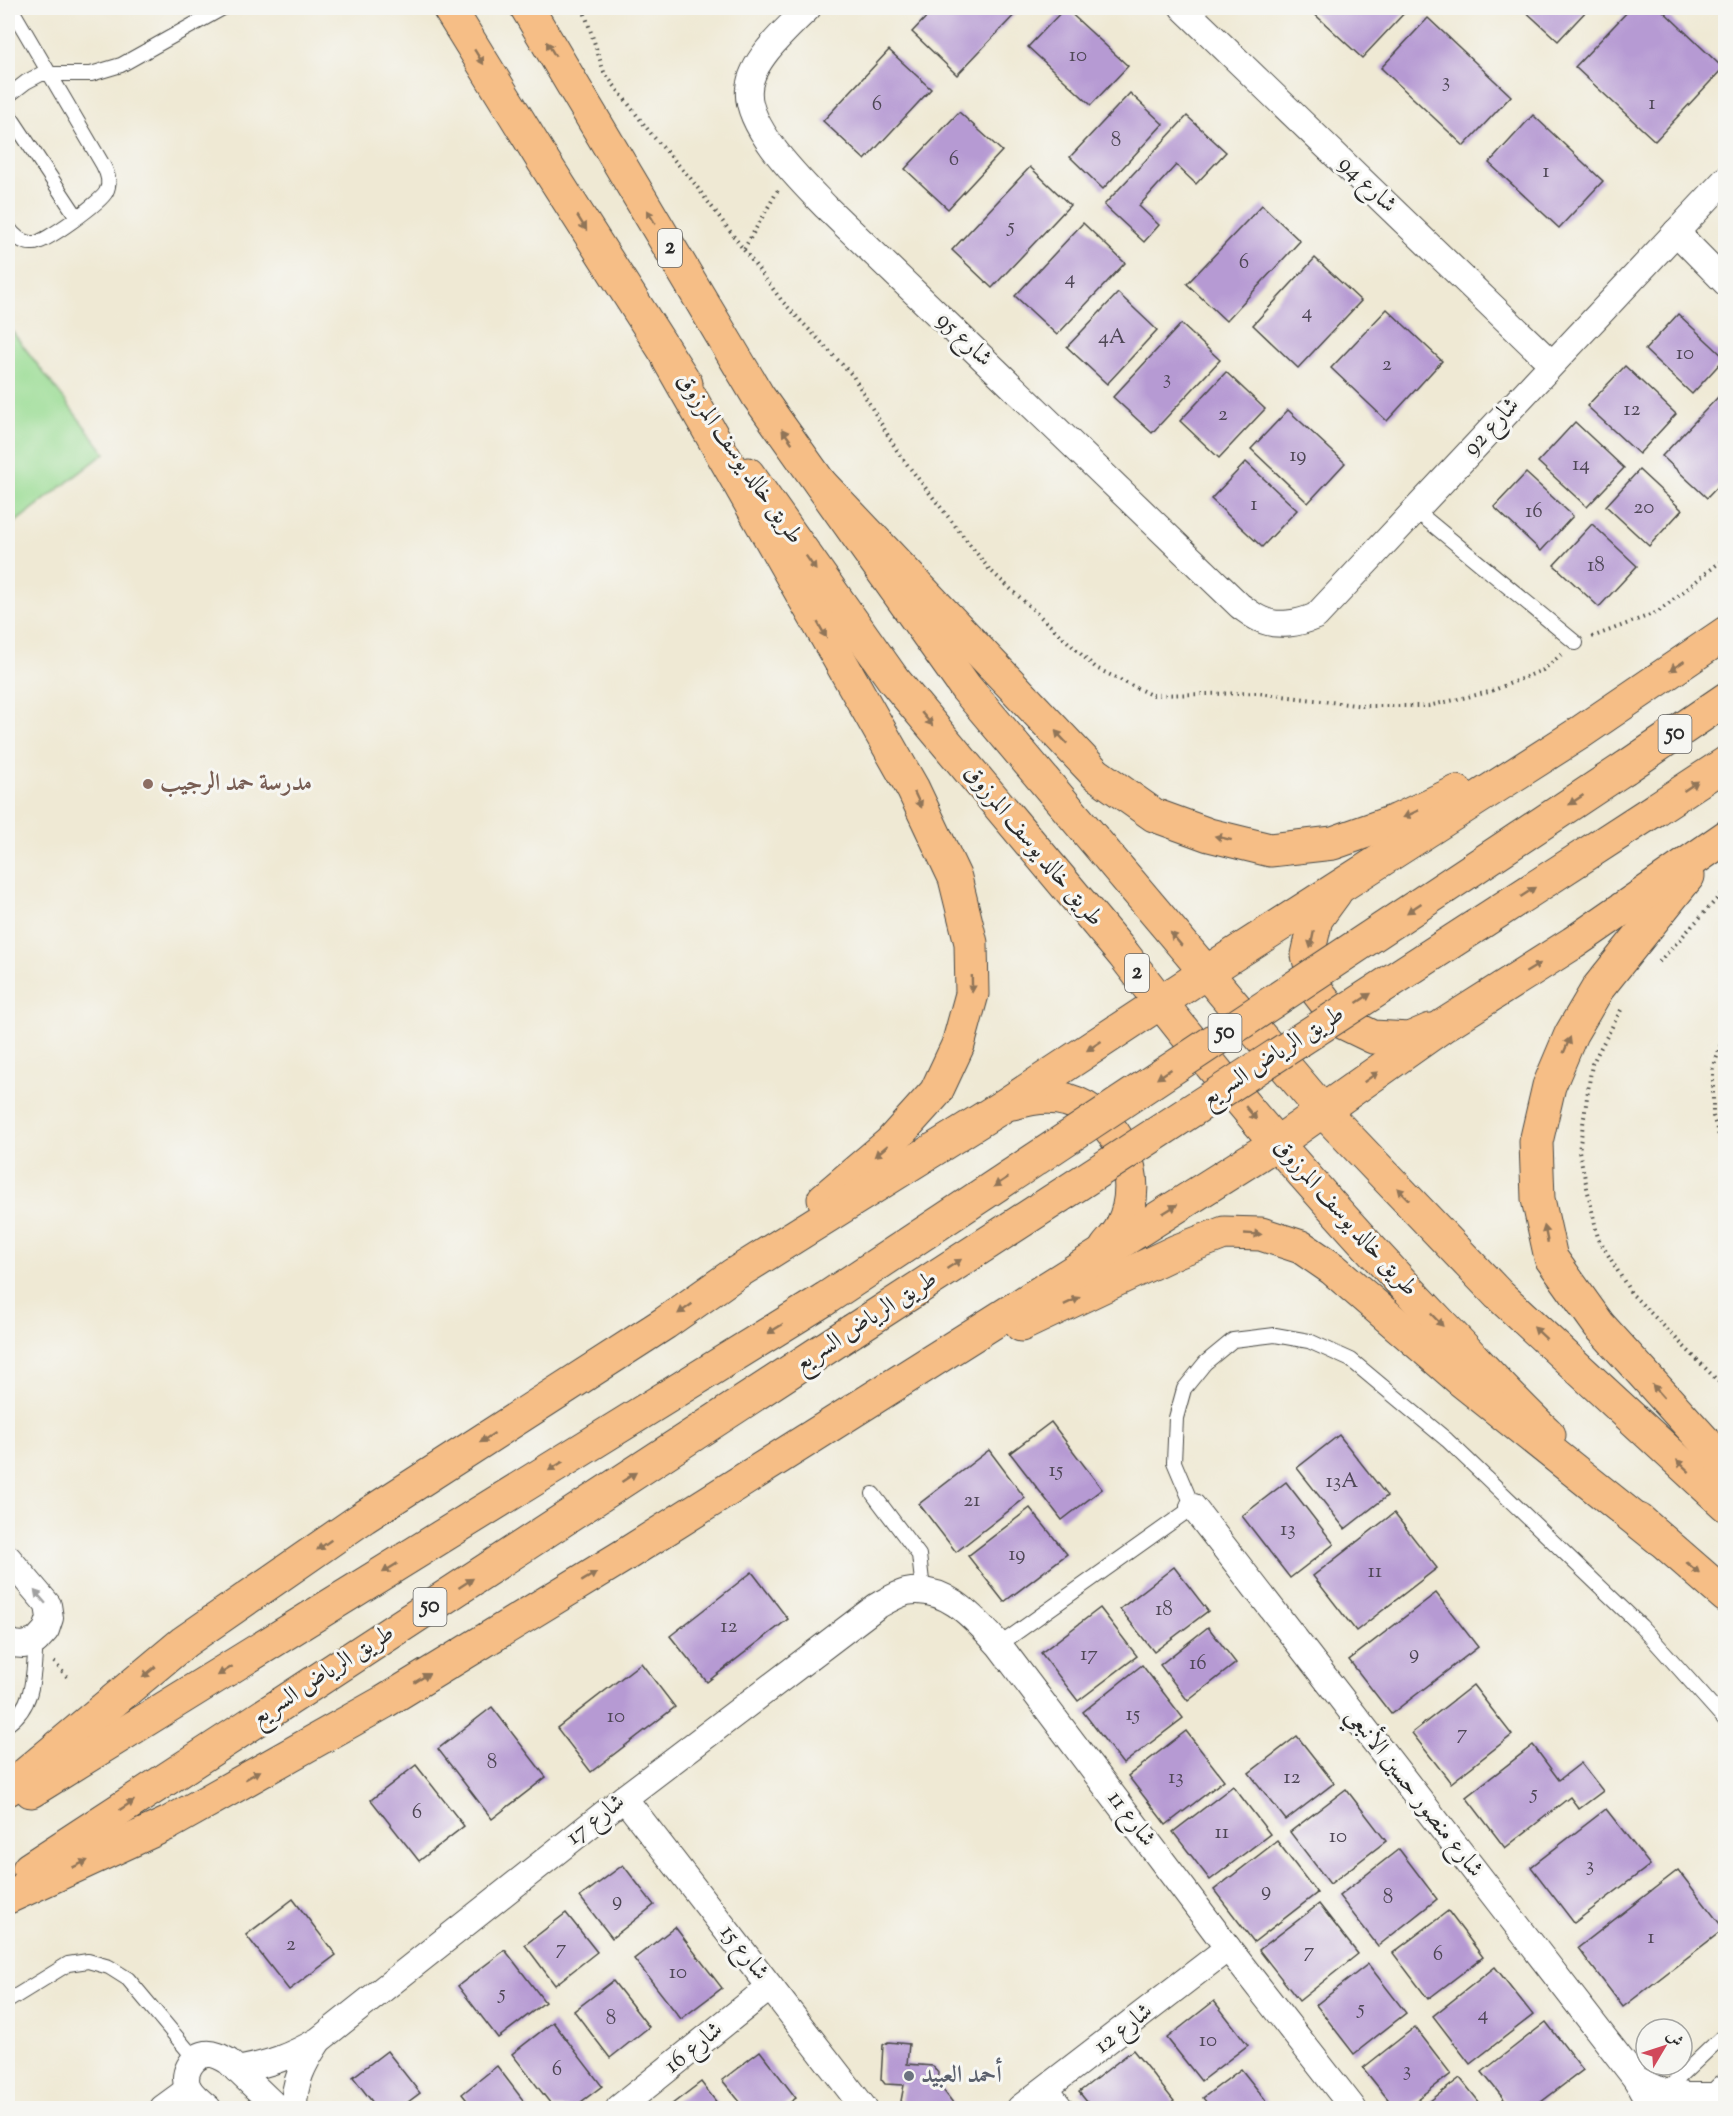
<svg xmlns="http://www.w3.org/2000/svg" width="1733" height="2116" viewBox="0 0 1733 2116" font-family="'Sorts Mill Goudy',Amiri,serif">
  <rect width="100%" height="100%" fill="#f6f6f2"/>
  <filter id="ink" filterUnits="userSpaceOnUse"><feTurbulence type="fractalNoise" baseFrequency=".0167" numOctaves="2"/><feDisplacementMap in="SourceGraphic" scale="12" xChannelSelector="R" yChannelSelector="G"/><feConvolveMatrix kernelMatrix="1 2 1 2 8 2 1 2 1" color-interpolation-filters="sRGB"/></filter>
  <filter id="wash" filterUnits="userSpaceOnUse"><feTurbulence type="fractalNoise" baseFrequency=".008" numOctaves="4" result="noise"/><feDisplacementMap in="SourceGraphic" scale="24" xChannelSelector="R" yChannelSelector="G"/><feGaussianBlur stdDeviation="1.35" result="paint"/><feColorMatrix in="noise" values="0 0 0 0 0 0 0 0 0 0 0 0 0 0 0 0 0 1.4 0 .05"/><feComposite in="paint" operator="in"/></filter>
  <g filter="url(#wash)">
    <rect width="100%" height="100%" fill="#efe9d4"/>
    <path fill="#99dc93" stroke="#62845f" stroke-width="1.5" d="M8,326L105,453L8,528Z"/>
    <g id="blocks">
      <g fill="#b69ad3">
        <path d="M935,8H1021L957,75L912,32Z"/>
        <path d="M1065,8L1128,66L1091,105L1028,47Z"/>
        <path d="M1308,8H1409L1362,58Z"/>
        <path d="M1522,8H1589L1558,41Z"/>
        <path d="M1631,8H1660L1723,68L1655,141L1575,67Z"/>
        <path d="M1428,18L1511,96L1464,146L1381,68Z"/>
        <path d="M889,50L931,89L865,160L823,121Z"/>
        <path d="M1130,93L1163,124L1103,189L1070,157Z"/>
        <path d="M959,112L1002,151L948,209L905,169Z"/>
        <path d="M1533,115L1603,181L1559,228L1489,163Z"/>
        <path d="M1187,116L1226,152L1196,184L1176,165L1139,206L1159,225L1144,242L1104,205Z"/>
        <path d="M1030,167L1070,205L992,288L952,250Z"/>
        <path d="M1262,205L1300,241L1226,321L1187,284Z"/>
        <path d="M1083,223L1125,263L1057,335L1015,296Z"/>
        <path d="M1315,258L1361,301L1298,368L1253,325Z"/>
        <path d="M1118,293L1157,330L1107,384L1067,347Z"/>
        <path d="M1387,309L1442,361L1387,421L1331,368Z"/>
        <path d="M1678,314L1725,358L1692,394L1645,350Z"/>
        <path d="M1181,324L1220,360L1152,433L1113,397Z"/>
        <path d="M1625,366L1676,414L1639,454L1587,406Z"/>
        <path d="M1226,372L1265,409L1219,458L1180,421Z"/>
        <path d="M1718,397L1726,404V478L1707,498L1662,456Z"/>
        <path d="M1288,410L1345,463L1308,503L1251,449Z"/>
        <path d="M1575,422L1624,468L1587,507L1538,462Z"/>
        <path d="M1246,462L1297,510L1262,547L1211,499Z"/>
        <path d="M1639,470L1682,510L1649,546L1606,506Z"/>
        <path d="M1526,473L1573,516L1541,551L1494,507Z"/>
        <path d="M1592,524L1637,566L1599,607L1554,565Z"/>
        <path d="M1051,1422L1102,1489L1062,1520L1010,1453Z"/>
        <path d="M1339,1435L1387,1496L1345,1529L1297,1468Z"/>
        <path d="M989,1450L1025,1498L956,1552L919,1504Z"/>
        <path d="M1286,1482L1334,1544L1290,1578L1242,1516Z"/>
        <path d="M1030,1508L1067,1554L1004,1602L968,1556Z"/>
        <path d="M1394,1513L1437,1568L1356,1631L1313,1576Z"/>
        <path d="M1174,1567L1208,1611L1154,1652L1120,1609Z"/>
        <path d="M752,1572L788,1619L707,1682L670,1636Z"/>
        <path d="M1436,1593L1478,1647L1391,1714L1349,1660Z"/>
        <path d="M1100,1608L1137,1656L1078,1701L1041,1653Z"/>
        <path d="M1208,1627L1236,1663L1188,1701L1160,1665Z"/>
        <path d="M641,1663L675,1707L591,1772L557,1728Z"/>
        <path d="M1142,1665L1183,1718L1123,1764L1083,1712Z"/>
        <path d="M1473,1685L1512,1735L1451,1783L1412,1733Z"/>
        <path d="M492,1707L546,1777L492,1819L438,1749Z"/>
        <path d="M1186,1731L1224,1780L1166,1825L1128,1776Z"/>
        <path d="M1297,1736L1334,1783L1286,1820L1249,1773Z"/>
        <path d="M1533,1745L1559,1780L1581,1763L1603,1791L1579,1809L1570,1797L1505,1848L1466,1797Z"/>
        <path d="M416,1765L464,1826L419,1861L371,1800Z"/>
        <path d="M1233,1786L1270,1834L1210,1880L1173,1832Z"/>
        <path d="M1346,1789L1386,1841L1330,1884L1290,1832Z"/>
        <path d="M1606,1809L1650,1865L1574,1923L1531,1867Z"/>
        <path d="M1277,1841L1317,1893L1254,1942L1214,1890Z"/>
        <path d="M1399,1849L1437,1899L1378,1946L1339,1896Z"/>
        <path d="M623,1865L654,1905L612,1938L580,1897Z"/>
        <path d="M1678,1870L1724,1929L1623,2007L1578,1948Z"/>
        <path d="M293,1899L336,1955L289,1990L246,1935Z"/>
        <path d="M1319,1904L1358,1954L1299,2001L1259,1950Z"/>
        <path d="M1448,1911L1483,1957L1428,1999L1393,1953Z"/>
        <path d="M566,1913L597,1952L555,1985L525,1945Z"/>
        <path d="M675,1927L722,1988L681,2019L634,1959Z"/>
        <path d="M505,1950L545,2002L498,2038L458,1986Z"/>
        <path d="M1368,1964L1406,2013L1354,2054L1316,2005Z"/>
        <path d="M1495,1967L1533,2015L1470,2064L1433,2016Z"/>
        <path d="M613,1981L649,2027L610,2058L574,2011Z"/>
        <path d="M1214,2001L1248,2045L1201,2081L1167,2038Z"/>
        <path d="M553,2022L602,2086L573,2108H554L512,2054Z"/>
        <path d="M1546,2022L1583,2070L1533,2108H1511L1482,2072Z"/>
        <path d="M1415,2027L1451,2074L1406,2108H1395L1363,2068Z"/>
        <path d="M888,2042L909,2044L907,2064L933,2066L938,2073L937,2082L957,2108H908L901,2101L904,2085L885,2084L881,2079L883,2045Z"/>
        <path d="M1133,2050L1174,2101L1164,2108H1092L1079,2092Z"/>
        <path d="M387,2051L420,2093L400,2108H377L353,2077Z"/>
        <path d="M760,2051L796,2098L782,2108H745L722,2080Z"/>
        <path d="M497,2066L529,2108H473L462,2094Z"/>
        <path d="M1241,2069L1272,2108H1211L1203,2098Z"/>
        <path d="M1460,2078L1484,2108H1421Z"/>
        <path d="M701,2082L721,2108H667Z"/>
      </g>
    </g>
  </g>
  <g filter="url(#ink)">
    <use href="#blocks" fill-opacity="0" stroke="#484844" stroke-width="1.5"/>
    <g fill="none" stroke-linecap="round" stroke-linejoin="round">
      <g stroke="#484844" stroke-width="16">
        <g id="service">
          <path d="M8,96L26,82L41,74H91L121,65L223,8"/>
          <path d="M8,113L77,217"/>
          <path d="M8,227C14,236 22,244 34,243C45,243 101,202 106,192C111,183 108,174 103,165L11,8"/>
          <path d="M1415,510L1576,643"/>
          <path d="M873,1494L919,1555L923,1590"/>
          <path d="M999,1645L1193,1507L1174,1462L1176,1418L1184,1389L1205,1363L1233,1340L1275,1335L1309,1341L1351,1360L1447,1440L1641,1626L1726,1721"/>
          <path d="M8,1724C36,1704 33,1672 36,1641"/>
          <path d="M8,2001L68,1964L88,1961L109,1967L128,1979L195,2059"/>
          <path d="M1664,2092L1726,2033"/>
        </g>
      </g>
      <g stroke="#484844" stroke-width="28">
        <g id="minor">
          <path d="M808,8C788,28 751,60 749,89C745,127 801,181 826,207L1240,606C1246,610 1253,616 1260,619C1277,628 1300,623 1316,616L1726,179"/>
          <path d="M1183,8L1551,363"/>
          <path d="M1676,232L1726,283"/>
          <path d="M1193,1507L1636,2079L1652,2108"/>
          <path d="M8,1558L48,1605L50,1618L46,1630L36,1641L24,1645L11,1644L8,1641"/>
          <path d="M624,1798L864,2108"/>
          <path d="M237,2070C269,2064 290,2057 319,2040L624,1798L877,1606C886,1601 896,1595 906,1592C946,1584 975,1619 999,1645L1228,1948L1353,2108"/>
          <path d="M1636,2079L1664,2092L1688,2096H1719"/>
          <path d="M1046,2090L1060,2108"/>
          <path d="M163,2108L189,2089"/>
          <path d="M208,2108C202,2103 192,2095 188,2088C182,2074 191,2057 206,2054C214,2053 221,2057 228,2061L277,2108"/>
          <path d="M294,2108C294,2082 303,2064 317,2043"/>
          <path d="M619,2108L770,1987"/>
          <path d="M1020,2108L1228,1948"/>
        </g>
      </g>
      <g stroke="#484844" stroke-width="34">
        <path id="tertiary" d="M1708,2108L1726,2090"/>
      </g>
      <g stroke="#484844" stroke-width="35">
        <g id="primary">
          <path d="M449,8L544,162L686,384"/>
          <path d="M527,8L758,396L966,688L1323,1111L1499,1295L1726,1505"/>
          <path d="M748,474L893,679L1124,955C1222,1084 1329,1207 1441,1324C1477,1361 1511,1400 1549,1435"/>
          <path d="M1639,1520L1726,1596"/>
        </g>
      </g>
      <g stroke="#484844" stroke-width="35">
        <g id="motorway">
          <path d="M669,360L913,789L955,878L971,943L972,994L958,1045L936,1092L890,1143L824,1199"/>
          <path d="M821,484L1096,774L1154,815L1209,835L1270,850L1333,843L1398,820L1457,792"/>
          <path d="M1625,768L1726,699"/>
          <path d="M1656,809L1726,763"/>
          <path d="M1688,876L1598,988L1571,1034L1549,1086L1536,1142L1538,1199L1551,1258L1599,1325L1726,1465"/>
          <path d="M1335,893L1316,919L1308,955L1317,991L1340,1021L1373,1037L1409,1039L1430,1030"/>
          <path d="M1013,1103C1030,1098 1049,1094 1067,1100C1119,1115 1146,1177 1122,1226C1119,1234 1111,1241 1106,1248"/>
          <path d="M1021,1325L1177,1251L1224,1233L1261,1234L1301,1247L1333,1269L1461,1380L1660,1539"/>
          <path d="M8,1789L184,1642L364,1517L665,1323L733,1275L1005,1105L1205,973L1578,734L1726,633"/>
          <path d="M31,1791L825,1299"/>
          <path d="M29,1869L852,1331"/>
          <path d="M8,1897L169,1823L384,1702L628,1553L1277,1143L1444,1025L1573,943L1726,837"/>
        </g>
      </g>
      <g stroke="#484844" stroke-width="4" stroke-dasharray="1.5 4.5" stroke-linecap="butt">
        <path d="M583,8L604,72L652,135L691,179L782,301L853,376L899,454L989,569L1096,668L1151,695L1258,693L1363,706H1428L1489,692L1543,670L1562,654"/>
        <path d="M744,249L778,190"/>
        <path d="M1592,637L1658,612L1726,557"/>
        <path d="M1659,962L1726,889"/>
        <path d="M1621,1010L1592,1064L1579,1151L1598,1238L1631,1293L1726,1389"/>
        <path d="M1726,1028L1713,1069V1116L1726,1159"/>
        <path d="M54,1662L69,1679"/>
      </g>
      <use href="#service" stroke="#fff" stroke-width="14"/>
      <use href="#minor" stroke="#fff" stroke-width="26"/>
      <use href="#tertiary" stroke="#fff" stroke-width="32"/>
      <use href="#primary" stroke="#f6be86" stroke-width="33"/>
      <use href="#motorway" stroke="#f6be86" stroke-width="33"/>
      <g stroke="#484844" stroke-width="35" stroke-linecap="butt">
        <g id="motorway-bridge">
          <path d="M825,1299L1625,768"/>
          <path d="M852,1331L1656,809"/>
        </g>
      </g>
      <use href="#motorway-bridge" stroke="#f6be86" stroke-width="33"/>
    </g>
    <defs><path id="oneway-solid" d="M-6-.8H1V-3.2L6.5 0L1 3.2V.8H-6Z" transform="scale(1.5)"/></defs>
    <g fill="#907458">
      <use href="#oneway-solid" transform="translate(551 49) rotate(-121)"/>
      <use href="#oneway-solid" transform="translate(479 57) rotate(58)"/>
      <use href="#oneway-solid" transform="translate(651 217) rotate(-121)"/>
      <use href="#oneway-solid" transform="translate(582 223) rotate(58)"/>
      <use href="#oneway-solid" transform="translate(787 436) rotate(-126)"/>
      <use href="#oneway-solid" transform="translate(811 563) rotate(55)"/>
      <use href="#oneway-solid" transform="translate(822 630) rotate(60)"/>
      <use href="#oneway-solid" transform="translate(1677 666) rotate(146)"/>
      <use href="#oneway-solid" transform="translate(927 719) rotate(50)"/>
      <use href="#oneway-solid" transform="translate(1061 737) rotate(-133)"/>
      <use href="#oneway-solid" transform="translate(1691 786) rotate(-34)"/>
      <use href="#oneway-solid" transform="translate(918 800) rotate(65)"/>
      <use href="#oneway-solid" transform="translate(1576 800) rotate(146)"/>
      <use href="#oneway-solid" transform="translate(1411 814) rotate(155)"/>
      <use href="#oneway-solid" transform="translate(1223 838) rotate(-166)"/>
      <use href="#oneway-solid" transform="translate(1528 892) rotate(-33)"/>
      <use href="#oneway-solid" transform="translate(1414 908) rotate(146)"/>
      <use href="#oneway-solid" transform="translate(1176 939) rotate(-130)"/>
      <use href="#oneway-solid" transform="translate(1312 940) rotate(102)"/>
      <use href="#oneway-solid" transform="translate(1533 968) rotate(-32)"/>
      <use href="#oneway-solid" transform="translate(972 984) rotate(89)"/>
      <use href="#oneway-solid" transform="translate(1364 998) rotate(-33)"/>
      <use href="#oneway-solid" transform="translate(1567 1045) rotate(-67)"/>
      <use href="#oneway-solid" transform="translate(1094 1046) rotate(147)"/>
      <use href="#oneway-solid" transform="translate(1164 1074) rotate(146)"/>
      <use href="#oneway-solid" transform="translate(1371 1077) rotate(-36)"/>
      <use href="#oneway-solid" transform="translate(1251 1113) rotate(50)"/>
      <use href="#oneway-solid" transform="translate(881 1151) rotate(140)"/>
      <use href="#oneway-solid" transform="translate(1001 1182) rotate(146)"/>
      <use href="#oneway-solid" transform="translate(1403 1194) rotate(-134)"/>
      <use href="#oneway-solid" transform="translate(1170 1209) rotate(-32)"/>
      <use href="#oneway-solid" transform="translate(1253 1234) rotate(3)"/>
      <use href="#oneway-solid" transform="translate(1546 1234) rotate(-102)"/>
      <use href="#oneway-solid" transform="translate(954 1264) rotate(-33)"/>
      <use href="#oneway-solid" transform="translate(1072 1301) rotate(-25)"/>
      <use href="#oneway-solid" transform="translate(685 1309) rotate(145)"/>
      <use href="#oneway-solid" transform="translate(1437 1320) rotate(46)"/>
      <use href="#oneway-solid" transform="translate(775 1329) rotate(148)"/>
      <use href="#oneway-solid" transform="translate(1540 1333) rotate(-137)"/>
      <use href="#oneway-solid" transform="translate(1658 1391) rotate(-132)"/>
      <use href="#oneway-solid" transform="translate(487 1438) rotate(147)"/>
      <use href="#oneway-solid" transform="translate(556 1466) rotate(148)"/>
      <use href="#oneway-solid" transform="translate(1683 1466) rotate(-137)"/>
      <use href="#oneway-solid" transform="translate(629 1477) rotate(-33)"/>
      <use href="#oneway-solid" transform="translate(324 1545) rotate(145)"/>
      <use href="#oneway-solid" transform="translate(390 1568) rotate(148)"/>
      <use href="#oneway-solid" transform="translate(1693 1568) rotate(41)"/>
      <use href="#oneway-solid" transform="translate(589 1577) rotate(-31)"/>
      <use href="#oneway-solid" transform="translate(466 1583) rotate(-33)"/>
      <use href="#oneway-solid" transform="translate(225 1671) rotate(148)"/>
      <use href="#oneway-solid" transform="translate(149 1672) rotate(140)"/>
      <use href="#oneway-solid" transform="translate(422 1678) rotate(-31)"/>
      <use href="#oneway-solid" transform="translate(253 1775) rotate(-29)"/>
      <use href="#oneway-solid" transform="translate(127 1805) rotate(-33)"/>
      <use href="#oneway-solid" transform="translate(80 1864) rotate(-25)"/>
    </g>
    <use fill="#a0a0a0" href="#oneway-solid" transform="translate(40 1597) rotate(-131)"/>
  </g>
  <circle fill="#8d6e63" stroke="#f6f6f2" stroke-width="2" cx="148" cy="784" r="6"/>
  <circle fill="#6b7280" stroke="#f6f6f2" stroke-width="2" cx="909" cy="2076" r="6"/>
  <g text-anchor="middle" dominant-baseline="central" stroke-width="6" stroke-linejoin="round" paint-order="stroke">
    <g font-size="21" fill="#4e4755">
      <text x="1078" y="56">10</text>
      <text x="1446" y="82">3</text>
      <text x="1652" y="104">1</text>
      <text x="877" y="105">6</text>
      <text x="1116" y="141">8</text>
      <text x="954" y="160">6</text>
      <text x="1546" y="172">1</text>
      <text x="1011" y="227">5</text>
      <text x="1244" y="263">6</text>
      <text x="1070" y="279">4</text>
      <text x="1307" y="313">4</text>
      <text x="1112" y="338">4A</text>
      <text x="1685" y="354">10</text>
      <text x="1387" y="365">2</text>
      <text x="1167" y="379">3</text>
      <text x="1632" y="410">12</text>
      <text x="1223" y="415">2</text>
      <text x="1298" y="456">19</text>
      <text x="1581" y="465">14</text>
      <text x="1254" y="505">1</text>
      <text x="1644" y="508">20</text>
      <text x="1534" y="512">16</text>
      <text x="1596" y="566">18</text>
      <text x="1056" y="1471">15</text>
      <text x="1342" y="1482">13A</text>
      <text x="972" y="1501">21</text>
      <text x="1288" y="1530">13</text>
      <text x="1017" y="1555">19</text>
      <text x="1375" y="1572">11</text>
      <text x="1164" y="1610">18</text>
      <text x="729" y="1627">12</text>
      <text x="1414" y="1654">9</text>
      <text x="1089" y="1655">17</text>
      <text x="1198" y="1664">16</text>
      <text x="1133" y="1715">15</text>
      <text x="616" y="1717">10</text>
      <text x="1462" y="1734">7</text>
      <text x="492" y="1763">8</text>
      <text x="1176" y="1778">13</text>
      <text x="1292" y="1778">12</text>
      <text x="1534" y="1794">5</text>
      <text x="417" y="1813">6</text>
      <text x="1222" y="1833">11</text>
      <text x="1338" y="1837">10</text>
      <text x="1590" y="1866">3</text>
      <text x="1266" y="1891">9</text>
      <text x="1388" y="1898">8</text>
      <text x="617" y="1901">9</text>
      <text x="1651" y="1938">1</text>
      <text x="291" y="1945">2</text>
      <text x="561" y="1949">7</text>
      <text x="1309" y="1952">7</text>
      <text x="1438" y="1955">6</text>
      <text x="678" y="1973">10</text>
      <text x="502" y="1994">5</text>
      <text x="1361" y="2009">5</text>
      <text x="1483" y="2015">4</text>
      <text x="611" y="2019">8</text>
      <text x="1208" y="2041">10</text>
      <text x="557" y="2070">6</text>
      <text x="1407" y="2071">3</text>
    </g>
    <g fill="#f6f6f2" stroke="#686867" stroke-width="1.5">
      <rect x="658" y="229" width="24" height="38" rx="4.5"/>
      <rect x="1658.5" y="715" width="33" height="38" rx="4.5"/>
      <rect x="1125" y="954" width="24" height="38" rx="4.5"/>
      <rect x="1208.5" y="1014" width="33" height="38" rx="4.5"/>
      <rect x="413.5" y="1588" width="33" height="38" rx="4.5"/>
    </g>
    <g font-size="22" font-weight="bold" fill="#2b2b2b">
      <text x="670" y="248">2</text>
      <text x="1675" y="734">50</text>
      <text x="1137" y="973">2</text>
      <text x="1225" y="1033">50</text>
      <text x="430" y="1607">50</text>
    </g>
    <g font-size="24" fill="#2b2b2b" stroke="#f6f6f2">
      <text transform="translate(1367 185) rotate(44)">شارع 94</text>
      <text transform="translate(964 340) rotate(44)">شارع 95</text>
      <text transform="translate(1492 427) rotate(-47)">شارع 92</text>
      <text transform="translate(739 459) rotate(55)">طريق خالد يوسف المرزوق</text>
      <text transform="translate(1033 846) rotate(50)">طريق خالد يوسف المرزوق</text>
      <text transform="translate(1273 1057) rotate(-33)">طريق الرياض السريع</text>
      <text transform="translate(1345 1218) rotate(48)">طريق خالد يوسف المرزوق</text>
      <text transform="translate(866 1322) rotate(-33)">طريق الرياض السريع</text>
      <text transform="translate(323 1676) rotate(-33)">طريق الرياض السريع</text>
      <text transform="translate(1414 1793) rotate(52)">شارع منصور حسين الأنبعي</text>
      <text transform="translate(1131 1819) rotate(53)">شارع 11</text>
      <text transform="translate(596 1820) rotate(-38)">شارع 17</text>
      <text transform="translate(744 1953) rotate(52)">شارع 15</text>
      <text transform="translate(1124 2029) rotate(-38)">شارع 12</text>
      <text transform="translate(694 2048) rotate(-39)">شارع 16</text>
    </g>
    <g font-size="24" font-weight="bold" fill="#785e54" stroke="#f6f6f2" text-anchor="start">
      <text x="160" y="784">مدرسة حمد الرجيب</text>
    </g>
    <g font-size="24" font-weight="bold" fill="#5b616d" stroke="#f6f6f2" text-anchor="start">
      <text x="921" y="2076">أحمد العبيد</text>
    </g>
  </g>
  <rect width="1733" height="2116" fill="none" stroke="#f6f6f2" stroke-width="30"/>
  <g transform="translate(1664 2047) rotate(51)"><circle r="28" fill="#f6f6f2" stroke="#a5a5a2" stroke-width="1.5"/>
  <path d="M0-4.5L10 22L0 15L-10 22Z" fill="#d1495b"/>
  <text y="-9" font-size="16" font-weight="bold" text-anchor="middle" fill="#2b2b2b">ش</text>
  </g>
</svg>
